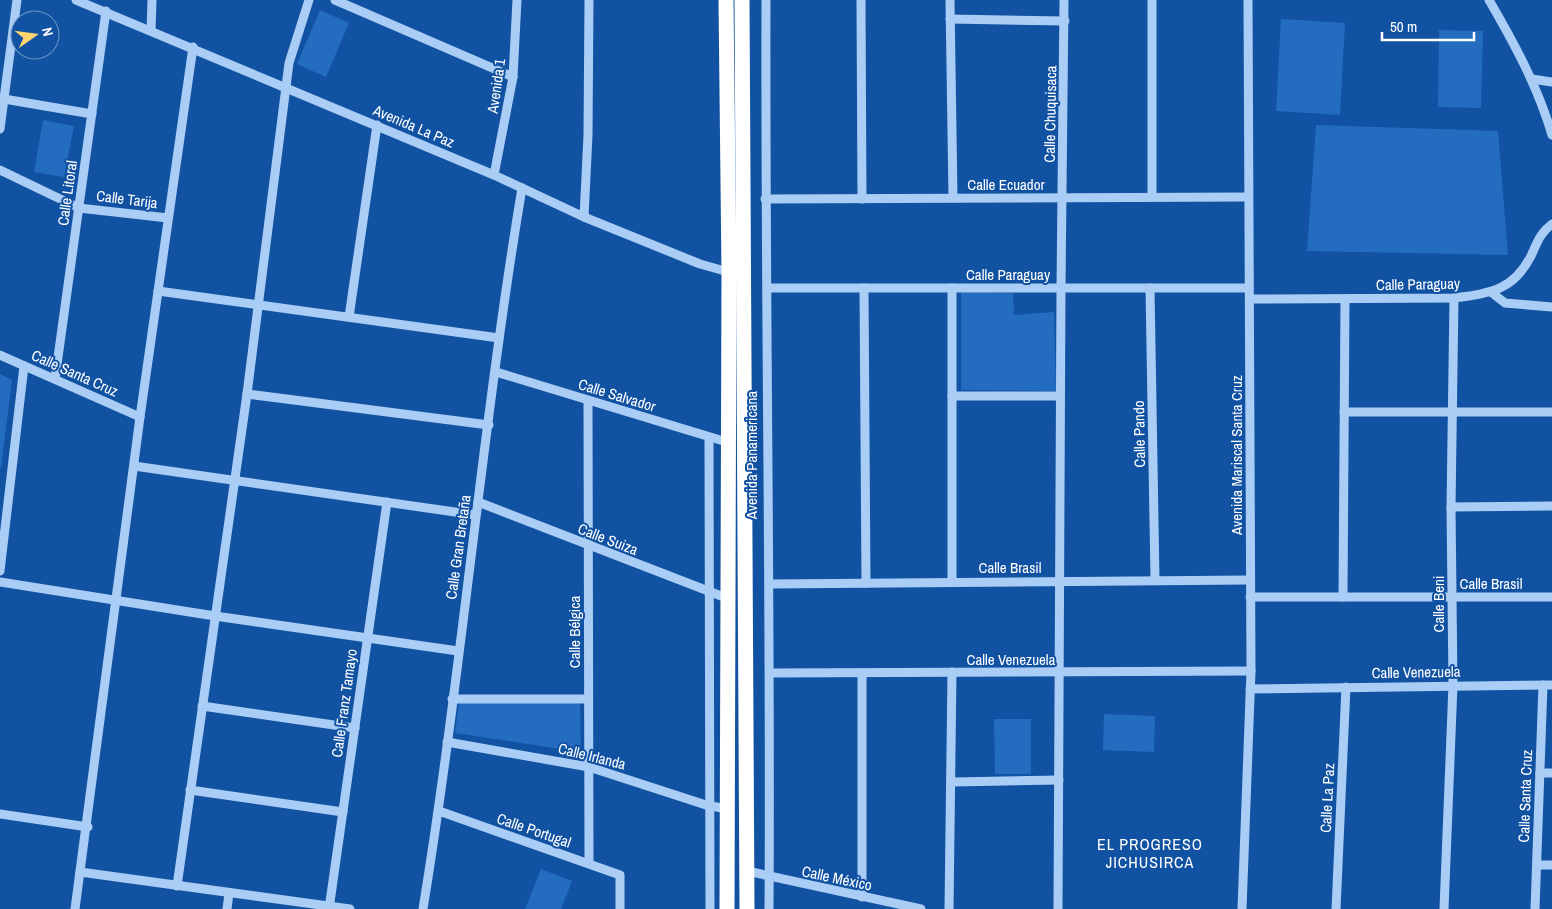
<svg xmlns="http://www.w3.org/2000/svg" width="1552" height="909" viewBox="0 0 1552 909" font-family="'Archivo Narrow',sans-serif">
  <rect width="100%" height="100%" fill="#1152a2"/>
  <g fill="#236cc0">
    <path d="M320,10L349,23L326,77L297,64Z"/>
    <path d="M1281,19L1345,23L1340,115L1276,111Z"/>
    <path d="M1439,30L1483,31L1481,108L1438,107Z"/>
    <path d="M43,120L74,126L64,177L34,172Z"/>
    <path d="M1316,125L1498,131L1508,255L1307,251Z"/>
    <path d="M961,292L1013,293L1014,315L1054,312L1056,391L961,390Z"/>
    <path d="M0,374L12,380L1,468H0Z"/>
    <path d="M459,702H580L581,752L455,733Z"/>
    <path d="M1104,714L1155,716L1154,752L1103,750Z"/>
    <path d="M994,719H1031V774H995Z"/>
    <path d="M541,869L572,881L561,909H525Z"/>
  </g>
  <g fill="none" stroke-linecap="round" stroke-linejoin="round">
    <g stroke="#aacdf5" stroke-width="9">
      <path d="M76,0L494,175L584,217L700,264L732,273"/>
      <path d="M335,0L513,77"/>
      <path d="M766,0C765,303 771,606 769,909"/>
      <path d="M861,0L862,199"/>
      <path d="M950,0L953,198"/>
      <path d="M1152,0V197"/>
      <path d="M1489,0C1514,43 1538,87 1552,135"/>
      <path d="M950,19L1065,21"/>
      <path d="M151,31L152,0"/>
      <path d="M1532,79L1552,82"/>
      <path d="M4,99L92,114"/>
      <path d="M0,129L17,0"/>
      <path d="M0,170L79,208L168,218"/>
      <path d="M494,175L513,77L517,0"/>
      <path d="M765,199L1247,197"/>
      <path d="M584,217L588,135L589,0"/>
      <path d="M767,288H1249"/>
      <path d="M864,288L866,583"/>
      <path d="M1150,288L1155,580"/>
      <path d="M158,291L499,338"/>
      <path d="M1491,292L1505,303L1552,307"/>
      <path d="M1250,299L1454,298C1490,293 1513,291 1531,256C1537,243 1540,233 1552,224"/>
      <path d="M349,317L377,125"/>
      <path d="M0,355L140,417"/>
      <path d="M496,372L730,443"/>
      <path d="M55,379L106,11"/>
      <path d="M247,394L489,425"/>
      <path d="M952,396H1060"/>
      <path d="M588,401L589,863"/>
      <path d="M1344,412H1552"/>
      <path d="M709,438L710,909"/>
      <path d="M134,466L476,515"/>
      <path d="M478,502L729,599"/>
      <path d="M1451,507L1552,506"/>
      <path d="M0,571L24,366"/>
      <path d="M952,581V288"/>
      <path d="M0,582L215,616L458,651"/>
      <path d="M770,584L1249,580"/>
      <path d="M1250,597H1552"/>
      <path d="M1343,597L1345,299"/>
      <path d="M771,673L1251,671"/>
      <path d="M862,673V897"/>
      <path d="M1250,689L1552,685"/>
      <path d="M452,699H588"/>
      <path d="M202,706L355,728"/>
      <path d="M447,742L589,767L706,805L727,809"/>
      <path d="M1540,773H1552"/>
      <path d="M952,782L1059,780"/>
      <path d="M190,790L343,812"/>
      <path d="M439,811L620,875V909"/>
      <path d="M0,814L88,827"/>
      <path d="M1537,865H1552"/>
      <path d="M747,871L921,909"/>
      <path d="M80,872L350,909"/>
      <path d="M177,886L247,394L289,63L309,0"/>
      <path d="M75,909L140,417L193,47"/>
      <path d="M227,909L229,893"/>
      <path d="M329,909L387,502"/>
      <path d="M423,909C462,670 482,427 522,188"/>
      <path d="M949,909L952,672"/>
      <path d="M1058,909L1061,288L1064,0"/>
      <path d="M1242,909L1251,671L1248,0"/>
      <path d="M1336,909L1346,687"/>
      <path d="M1444,909L1453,685L1451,507L1454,298"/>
      <path d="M1535,909L1543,685"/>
    </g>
    <g stroke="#fff" stroke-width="15">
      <path d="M726,0L729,273L727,909"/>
      <path d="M742,0L747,909"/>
    </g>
  </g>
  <g text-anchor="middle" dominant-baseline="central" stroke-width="4" stroke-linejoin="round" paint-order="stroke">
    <g font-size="15" fill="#fff" stroke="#1152a2">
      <text transform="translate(496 86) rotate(-82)">Avenida 1</text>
      <text transform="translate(1050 114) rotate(-89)">Calle Chuquisaca</text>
      <text transform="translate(414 126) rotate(23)">Avenida La Paz</text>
      <text x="1006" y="184">Calle Ecuador</text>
      <text transform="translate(67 193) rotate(-82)">Calle Litoral</text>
      <text transform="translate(127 199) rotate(7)">Calle Tarija</text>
      <text x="1008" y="274">Calle Paraguay</text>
      <text transform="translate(1418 284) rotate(-1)">Calle Paraguay</text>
      <text transform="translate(75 373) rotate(24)">Calle Santa Cruz</text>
      <text transform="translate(617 395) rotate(17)">Calle Salvador</text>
      <text transform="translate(1139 434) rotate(-91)">Calle Pando</text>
      <text transform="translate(751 455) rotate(-90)">Avenida Panamericana</text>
      <text transform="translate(1236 455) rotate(-90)">Avenida Mariscal Santa Cruz</text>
      <text transform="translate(608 539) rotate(21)">Calle Suiza</text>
      <text transform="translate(458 547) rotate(-82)">Calle Gran Bretaña</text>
      <text x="1010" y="567">Calle Brasil</text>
      <text x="1491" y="583">Calle Brasil</text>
      <text transform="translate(1438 604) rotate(-90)">Calle Beni</text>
      <text transform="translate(574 632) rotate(-90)">Calle Bélgica</text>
      <text x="1011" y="659">Calle Venezuela</text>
      <text transform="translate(1416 672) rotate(-1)">Calle Venezuela</text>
      <text transform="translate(344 703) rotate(-82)">Calle Franz Tamayo</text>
      <text transform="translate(592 756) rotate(14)">Calle Irlanda</text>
      <text transform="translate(1525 796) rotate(-88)">Calle Santa Cruz</text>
      <text transform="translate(1327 798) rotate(-87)">Calle La Paz</text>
      <text transform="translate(534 830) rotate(19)">Calle Portugal</text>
      <text transform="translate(837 878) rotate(12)">Calle México</text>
    </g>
    <g font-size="16" letter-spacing="1" fill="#fff" stroke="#1152a2">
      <text x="1150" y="844">EL PROGRESO<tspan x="1150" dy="18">JICHUSIRCA</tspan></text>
    </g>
  </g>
  <g transform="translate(35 35) rotate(76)"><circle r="24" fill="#1152a2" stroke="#7097c7"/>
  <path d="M0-4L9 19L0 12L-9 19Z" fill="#ffd46f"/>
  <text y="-8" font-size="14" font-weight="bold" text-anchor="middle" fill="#ffffff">N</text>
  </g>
  <path d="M1382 32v8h92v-8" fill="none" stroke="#ffffff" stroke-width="2.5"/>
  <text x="1390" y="32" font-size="15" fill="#ffffff" stroke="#1152a2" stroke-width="4" paint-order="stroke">50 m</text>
</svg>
